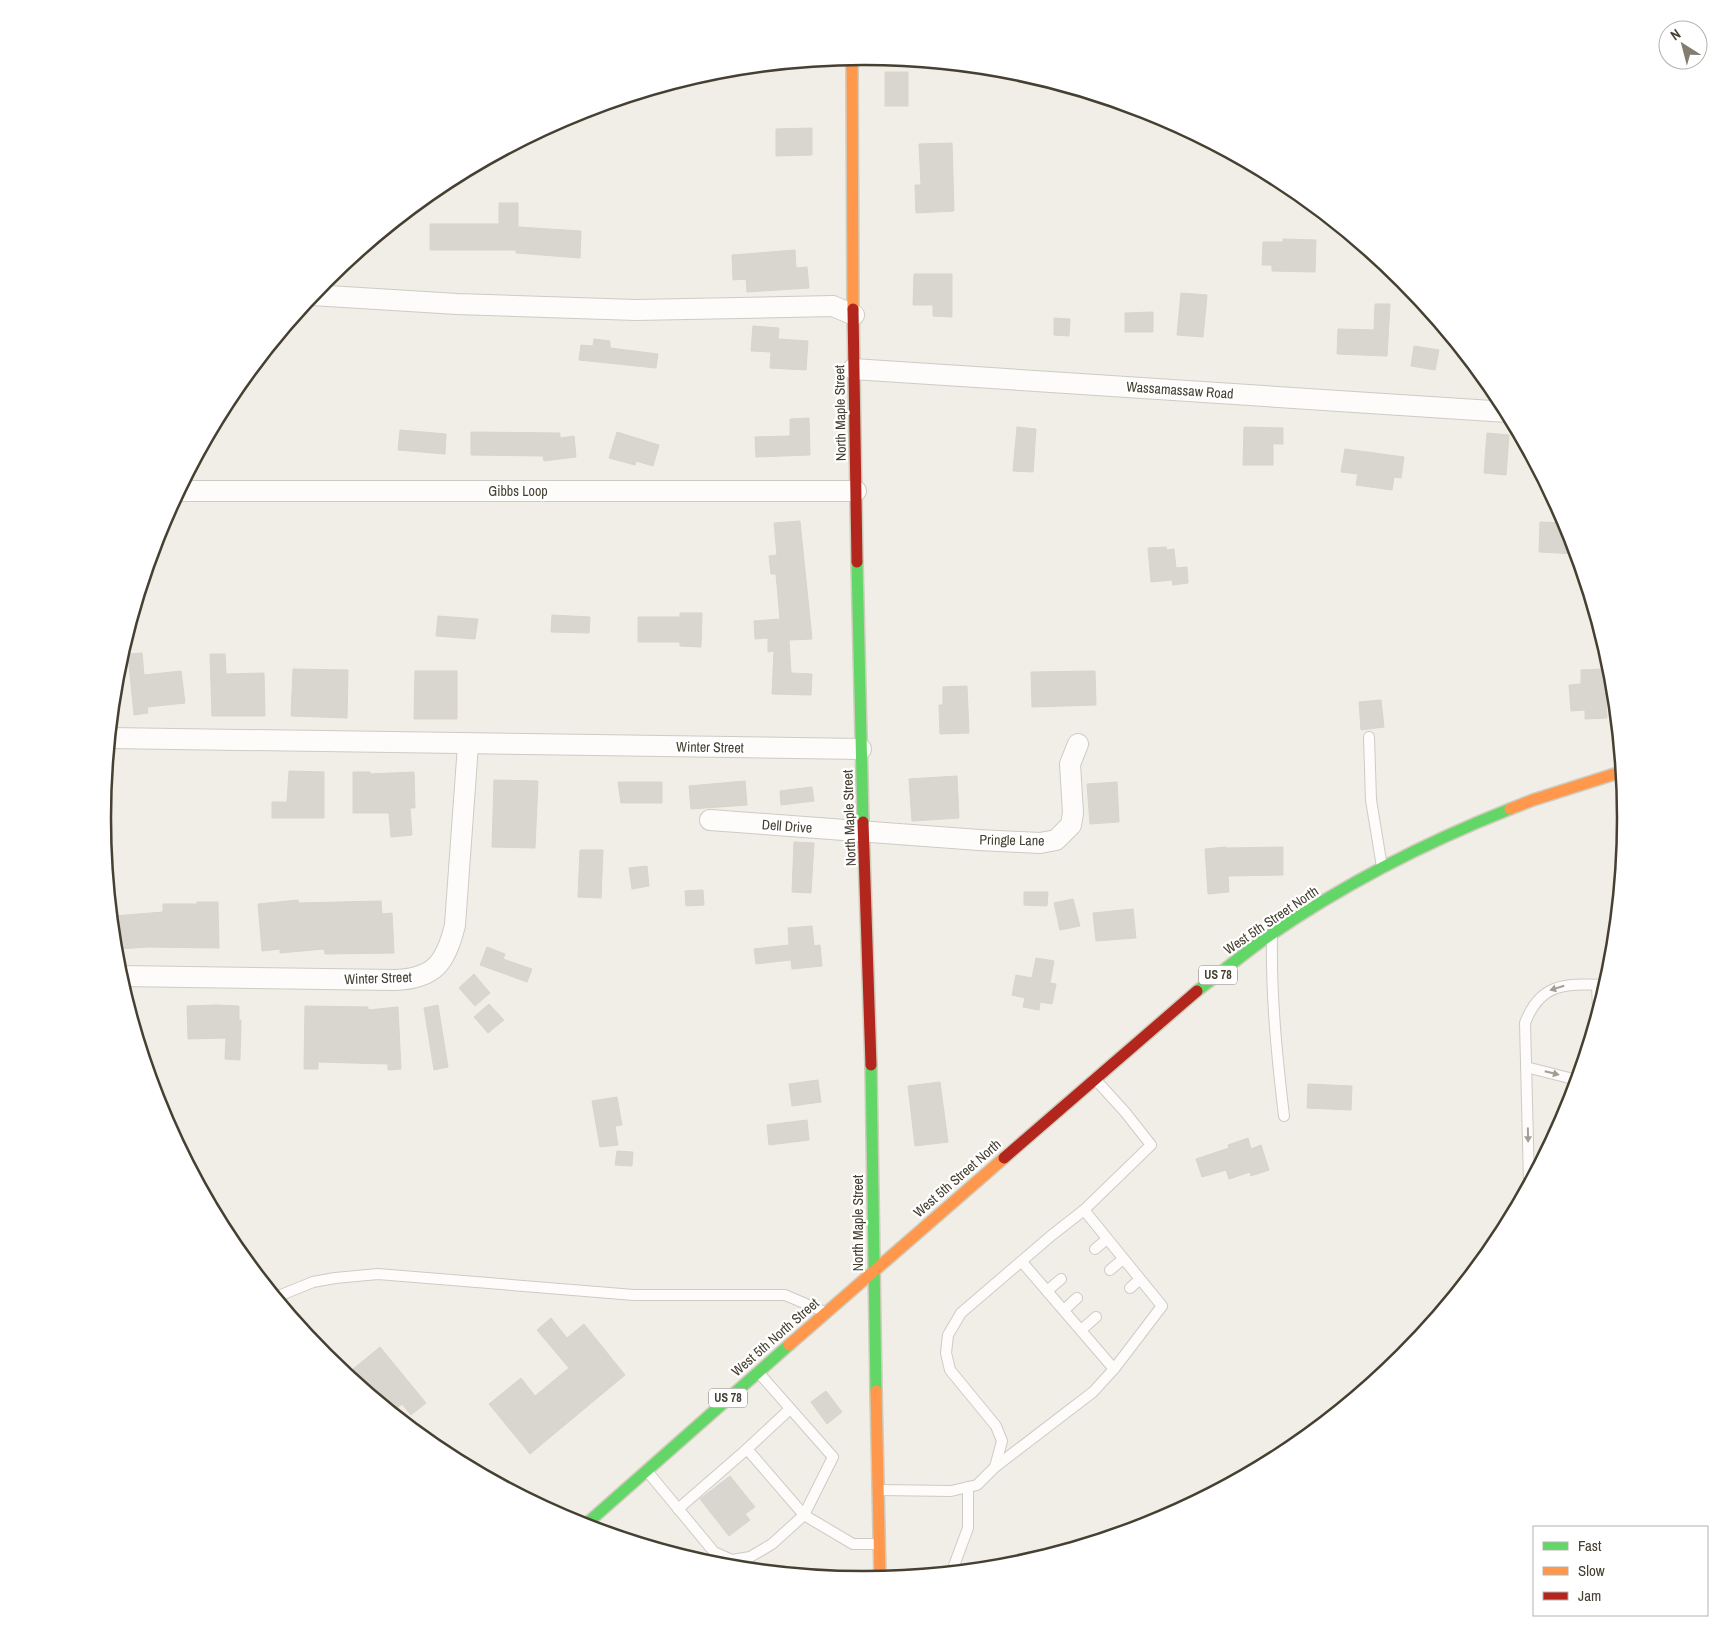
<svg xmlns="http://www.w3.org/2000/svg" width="1728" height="1636" viewBox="0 0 1728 1636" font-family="'Archivo Narrow',sans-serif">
  <rect width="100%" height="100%" fill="#f0eee6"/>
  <g fill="#d9d6cf" stroke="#d8d5cc">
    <rect x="885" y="72" width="23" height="34"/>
    <path d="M812,128V155L776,156V129Z"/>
    <path d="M952,143L954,211L916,213L915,185H921L919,144Z"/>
    <path d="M499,203H518V227L581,231L580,258L516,253V250H430V224H499Z"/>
    <path d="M1283,239L1316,240L1315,272L1272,271V265H1262L1263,242H1283Z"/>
    <path d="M795,250L796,268L807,267L809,288L747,292L746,279L733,280L732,255Z"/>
    <path d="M914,274H952V317L933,316V305H913Z"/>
    <path d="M1181,293L1207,295L1203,337L1177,335Z"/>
    <path d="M1375,304H1390L1387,356L1337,354L1338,329L1374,330Z"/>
    <path d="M1153,312V332H1125V313Z"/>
    <path d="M1054,318L1070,319L1069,336L1054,335Z"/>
    <path d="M753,326L779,328L778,339L808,341L806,370L770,368L771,352L751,351Z"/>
    <path d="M594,339L610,341V348L658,354L656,368L579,360L581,345L593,346Z"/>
    <path d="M1414,346L1439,350L1435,370L1411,366Z"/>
    <path d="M809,418L810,455L756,457L755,437L790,436V419Z"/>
    <path d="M1017,427L1036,429L1033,472L1013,471Z"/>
    <path d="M1244,427L1283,428V444H1273V465H1243Z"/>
    <path d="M400,430L446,434L445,454L398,450Z"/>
    <path d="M471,432L560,433V438L574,436L576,457L544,461L543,456L471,455Z"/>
    <path d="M617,432L659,445L653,466L636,461L635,465L609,458Z"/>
    <path d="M1487,433L1509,435L1506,475L1484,473Z"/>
    <path d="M1345,449L1404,457L1401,478L1394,477L1392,490L1356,485L1358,474L1341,472Z"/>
    <path d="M800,521L812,639L789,640L791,673L812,674L811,695L772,694L774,651L768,652V638L755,639L754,621L780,619L776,574H771L769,556L777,555L774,523Z"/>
    <path d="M1540,522L1566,523L1576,554L1539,552Z"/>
    <path d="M1166,547L1167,550L1174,549L1176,568L1187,567L1188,583L1173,585L1172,580L1151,582L1148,548Z"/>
    <path d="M680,613H702L701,647L680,646V642H638V617H680Z"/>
    <path d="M552,615L590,617L589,633L551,632Z"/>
    <path d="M438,616L478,619L475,639L436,636Z"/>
    <path d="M142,653L144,675L181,671L185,703L147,707L148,713L134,715L128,654Z"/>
    <path d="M210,654H225L226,674L264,673L265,716H212Z"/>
    <path d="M293,669L348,670L347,718L291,716Z"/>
    <path d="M1604,669L1607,718L1585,719V710L1571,711L1569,685L1581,684V670Z"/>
    <path d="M415,671H457V719H414Z"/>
    <path d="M1095,671L1096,705L1032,707L1031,672Z"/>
    <path d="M967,686L969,733L940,734L939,705H943V687Z"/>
    <path d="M1381,700L1384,727L1361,730L1359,702Z"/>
    <path d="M289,771L324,772V818H272V802H287Z"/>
    <path d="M353,772H370V774L414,772L415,808H410L412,835L391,837L389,813H353Z"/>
    <path d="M957,776L959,818L912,821L909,779Z"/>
    <path d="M494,780L538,781L535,848L492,847Z"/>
    <path d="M745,781L747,805L691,809L689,786Z"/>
    <path d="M618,782H662V803H621Z"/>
    <path d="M1117,782L1119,822L1090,824L1087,784Z"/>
    <path d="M812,787L814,801L781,805L780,791Z"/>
    <path d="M794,842L814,843L811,893L792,892Z"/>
    <path d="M1226,847V848L1283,847V875L1228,876L1229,892L1208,894L1205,849Z"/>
    <path d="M580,850H603L601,898L578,897Z"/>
    <path d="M647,866L649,886L632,889L629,868Z"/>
    <path d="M703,890L704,905L686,906L685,891Z"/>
    <path d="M1024,892H1048L1047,906L1024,905Z"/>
    <path d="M1073,899L1080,926L1060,930L1054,903Z"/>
    <path d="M298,900L299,903L381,901L382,914L392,913L394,953L325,954L324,949L280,953V949L262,951L258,904Z"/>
    <path d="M197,902H218L219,948L148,947L118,949L115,916L163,912V904H197Z"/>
    <path d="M1133,909L1136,938L1096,941L1093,913Z"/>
    <path d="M812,926L814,946L820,945L822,966L792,969L791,960L756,964L754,949L789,945L788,928Z"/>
    <path d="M487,947L505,954L503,959L532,969L527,982L480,965Z"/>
    <path d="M1036,958L1054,961L1050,983L1056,984L1052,1004L1040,1002L1039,1010L1023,1007L1025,998L1012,995L1016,975L1032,978Z"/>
    <path d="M474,974L490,993L475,1006L459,988Z"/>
    <path d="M489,1004L504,1020L488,1033L474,1017Z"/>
    <path d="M216,1005L239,1006V1020H241L240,1060L225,1059L226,1038L188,1039L187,1006Z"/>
    <path d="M438,1005L448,1067L434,1070L424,1008Z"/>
    <path d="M305,1006L368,1007V1010L398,1007L401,1069L388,1070V1064L318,1062V1069H304Z"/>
    <path d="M818,1080L821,1102L792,1106L789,1084Z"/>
    <path d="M940,1082L948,1142L915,1146L908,1086Z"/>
    <path d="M1308,1084L1352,1086L1351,1110L1307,1108Z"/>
    <path d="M617,1097L622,1125L615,1126L618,1145L600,1147L592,1101Z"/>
    <path d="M807,1120L809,1140L769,1145L767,1125Z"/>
    <path d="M1248,1138L1251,1149L1261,1145L1269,1170L1251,1176L1250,1172L1229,1179L1226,1170L1202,1177L1196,1159L1229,1148L1228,1145Z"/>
    <path d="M617,1151L633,1152L632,1166L615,1165Z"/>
    <path d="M551,1318L567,1338L584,1324L625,1375L530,1454L489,1404L521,1378L535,1396L569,1368L537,1330Z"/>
    <path d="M380,1347L426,1403L411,1415L402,1404L393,1412L347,1374Z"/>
    <path d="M826,1391L842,1412L827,1424L811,1402Z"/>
    <path d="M730,1476L755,1507L745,1514L750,1520L729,1536L700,1499Z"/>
  </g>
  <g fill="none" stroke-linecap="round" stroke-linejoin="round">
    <g stroke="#cecbc4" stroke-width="12">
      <g id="lane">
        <path d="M1369,737L1371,800L1382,867"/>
        <path d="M1272,938C1271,998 1277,1057 1284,1116"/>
        <path d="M1597,985L1598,1009"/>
        <path d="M1526,1067L1577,1080"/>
        <path d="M1529,1182L1525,1023C1541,981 1567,984 1606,985"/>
        <path d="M1095,1249L1107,1239"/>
        <path d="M1022,1262L1114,1369"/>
        <path d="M1110,1270L1123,1259"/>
        <path d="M1130,1288L1139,1280"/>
        <path d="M1047,1291L1061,1279"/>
        <path d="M276,1297L313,1282L335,1278L378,1274L634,1295H785L825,1312"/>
        <path d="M1064,1310L1077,1298"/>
        <path d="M1081,1330L1096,1317"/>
        <path d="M790,1409L747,1449L804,1515L853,1544H879"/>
        <path d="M995,1467L1093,1392L1114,1369L1162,1306L1084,1210"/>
        <path d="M647,1471L714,1552L732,1560L750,1557L772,1544L804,1515L833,1457L758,1372"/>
        <path d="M879,1490L951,1491L977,1485L995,1467L1002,1441L996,1426L950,1370L946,1353L948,1335L961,1313L1052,1235L1084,1210L1151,1145L1125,1112L1095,1079"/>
        <path d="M678,1509L747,1449"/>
        <path d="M952,1571L968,1528V1487"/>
      </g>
    </g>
    <g stroke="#cecbc4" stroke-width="22">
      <g id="street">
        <path d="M312,295L457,304L636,310L833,306L854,315"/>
        <path d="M853,369L1507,412"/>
        <path d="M179,491H856"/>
        <path d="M110,738L861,749"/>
        <path d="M710,820L979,840L1040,843L1056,840L1071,825L1073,813L1070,764L1078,744"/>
        <path d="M120,976L394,980C434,979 446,963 455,925L468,745"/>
      </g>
    </g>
    <g stroke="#d0ccbc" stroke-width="14">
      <g id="fast">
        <path d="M857,562L863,822"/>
        <path d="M1197,991C1219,974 1241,956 1263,940C1339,887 1424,843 1510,809"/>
        <path d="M871,1065L876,1391"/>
        <path d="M585,1525L789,1345"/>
      </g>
    </g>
    <g stroke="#d0ccbc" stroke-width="14">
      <g id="slow">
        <path d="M852,58L853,309"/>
        <path d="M1510,809L1533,800L1621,772"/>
        <path d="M789,1345L1004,1158"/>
        <path d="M876,1391L880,1578"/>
      </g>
    </g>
    <g stroke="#d0ccbc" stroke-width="14">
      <g id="jam">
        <path d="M853,309L857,562"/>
        <path d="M863,822L871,1065"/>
        <path d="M1004,1158L1197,991"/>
      </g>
    </g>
    <use href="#lane" stroke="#fdfcfb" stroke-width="10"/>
    <use href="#street" stroke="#fdfcfb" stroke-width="20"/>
    <use href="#fast" stroke="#63d668" stroke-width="11"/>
    <use href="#slow" stroke="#ff974d" stroke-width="11"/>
    <use href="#jam" stroke="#b3261e" stroke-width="11"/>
  </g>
  <defs><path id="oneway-solid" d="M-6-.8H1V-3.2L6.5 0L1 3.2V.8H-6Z" transform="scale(1.25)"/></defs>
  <g fill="#a29e96">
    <use href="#oneway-solid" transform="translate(1557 988) rotate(163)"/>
    <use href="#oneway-solid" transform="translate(1552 1073) rotate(14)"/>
    <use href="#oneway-solid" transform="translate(1528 1135) rotate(89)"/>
  </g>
  <g text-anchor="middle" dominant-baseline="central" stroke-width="4.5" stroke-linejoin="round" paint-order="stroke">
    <g fill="#fff" stroke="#7e7970" stroke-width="1">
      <rect x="1199" y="965.5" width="38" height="19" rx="4"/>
      <rect x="709" y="1388.5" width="38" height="19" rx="4"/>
    </g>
    <g font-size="12" font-weight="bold" fill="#464032">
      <text x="1218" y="975">US 78</text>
      <text x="728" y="1398">US 78</text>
    </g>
    <g font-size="14" fill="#464032" stroke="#fff">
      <text transform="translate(1180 390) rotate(4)">Wassamassaw Road</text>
      <text transform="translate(840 413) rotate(-91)">North Maple Street</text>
      <text x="518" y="491">Gibbs Loop</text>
      <text transform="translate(710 747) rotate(1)">Winter Street</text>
      <text transform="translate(849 818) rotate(-92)">North Maple Street</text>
      <text transform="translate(787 826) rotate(4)">Dell Drive</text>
      <text transform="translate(1012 840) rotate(1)">Pringle Lane</text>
      <text transform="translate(1271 920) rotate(-34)">West 5th Street North</text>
      <text transform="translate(378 978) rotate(-2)">Winter Street</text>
      <text transform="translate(957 1178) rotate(-41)">West 5th Street North</text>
      <text transform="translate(858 1223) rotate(-90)">North Maple Street</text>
      <text transform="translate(775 1337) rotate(-41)">West 5th North Street</text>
    </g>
  </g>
  <path d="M0 0H1728V1636H0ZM111 818a753 753 0 1 1 1506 0a753 753 0 1 1-1506 0Z" fill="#fff" fill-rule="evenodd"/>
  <path fill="none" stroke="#464032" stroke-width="2.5" d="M111 818a753 753 0 1 1 1506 0a753 753 0 1 1-1506 0Z"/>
  <rect x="1533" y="1526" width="175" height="90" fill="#ffffff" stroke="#b5b3ad"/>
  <rect x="1543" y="1542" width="25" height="8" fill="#63d668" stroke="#b5b3ad"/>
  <text x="1578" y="1551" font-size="15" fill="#464032">Fast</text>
  <rect x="1543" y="1567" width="25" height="8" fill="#ff974d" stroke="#b5b3ad"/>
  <text x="1578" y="1576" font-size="15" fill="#464032">Slow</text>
  <rect x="1543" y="1592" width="25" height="8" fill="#b3261e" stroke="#b5b3ad"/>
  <text x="1578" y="1601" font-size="15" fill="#464032">Jam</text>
  <g transform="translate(1683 45) rotate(324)"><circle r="24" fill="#ffffff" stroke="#b5b3ad"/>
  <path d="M0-4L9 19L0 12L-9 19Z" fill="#827d71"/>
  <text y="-8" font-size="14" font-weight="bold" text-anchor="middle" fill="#464032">N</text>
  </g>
</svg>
